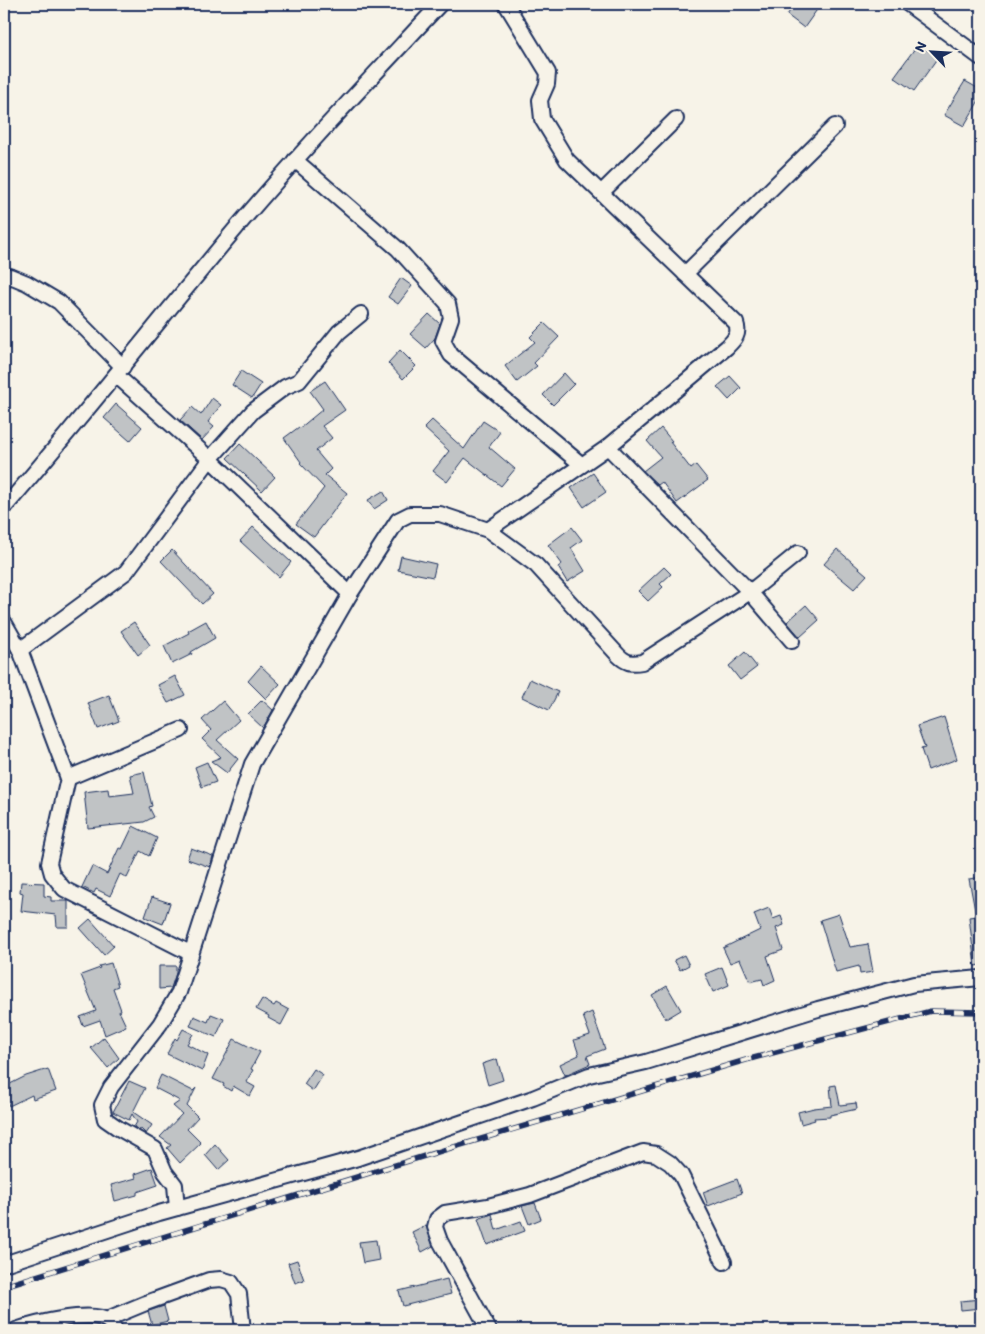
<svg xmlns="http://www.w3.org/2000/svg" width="985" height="1334" viewBox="0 0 985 1334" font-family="Itim,sans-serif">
  <rect width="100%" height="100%" fill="#f7f3e8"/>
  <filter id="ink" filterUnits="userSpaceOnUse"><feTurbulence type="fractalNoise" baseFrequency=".02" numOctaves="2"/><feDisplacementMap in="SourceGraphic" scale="10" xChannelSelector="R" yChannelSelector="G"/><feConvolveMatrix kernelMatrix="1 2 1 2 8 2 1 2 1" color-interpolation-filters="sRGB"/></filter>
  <g filter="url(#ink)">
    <g fill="#c0c3c5" stroke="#1b2f5e">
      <path d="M795,4H821L804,28L787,15Z"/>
      <path d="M918,44L938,57L914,91L894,77Z"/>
      <path d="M965,81L981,90V97L964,126L944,115Z"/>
      <path d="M401,278L412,286L398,304L388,297Z"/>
      <path d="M429,314L440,324L435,338L426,348L410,334Z"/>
      <path d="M544,323L559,337L534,363L537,366L517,382L505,366L535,342L530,337Z"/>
      <path d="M400,350L416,366L403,379L388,363Z"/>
      <path d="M241,371L261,384L252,398L232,385Z"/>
      <path d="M564,373L574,384L553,405L543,395Z"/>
      <path d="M730,376L741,388L729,400L717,387Z"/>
      <path d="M325,381L345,410L322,426L332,438L316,451L331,469L325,475L347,493L314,537L296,524L324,488L300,463L301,462L284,438L299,427L300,428L323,409L310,391Z"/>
      <path d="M212,398L221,405L208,422L214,427L202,440L180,420L192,407L201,415Z"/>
      <path d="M116,404L142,427L130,441L104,418Z"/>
      <path d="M432,420L464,449L483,421L500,432L489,447L515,469L501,486L465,458L447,482L433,471L449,451L424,428Z"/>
      <path d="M661,428L672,441L670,442L691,469L696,465L708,480L677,503L662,482L658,485L643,471L661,457L647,441Z"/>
      <path d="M240,444L275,477L262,491L227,458Z"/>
      <path d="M593,473L606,492L584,507L571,488Z"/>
      <path d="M383,491L388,500L374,509L368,500Z"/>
      <path d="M253,527L291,562L279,577L240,541Z"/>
      <path d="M572,527L582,540L571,548L585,571L567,582L558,567L562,564L548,545Z"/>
      <path d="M837,549L867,575L854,589L824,564Z"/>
      <path d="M172,550L213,594L202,604L161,561Z"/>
      <path d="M401,556L436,564L433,577L398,570Z"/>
      <path d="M664,567L671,574L660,584L663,587L648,601L638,591Z"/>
      <path d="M806,605L819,620L800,637L787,622Z"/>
      <path d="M206,621L215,638L191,652L192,654L172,664L164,646L189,633L188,631Z"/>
      <path d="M134,622L150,645L138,655L121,631Z"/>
      <path d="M745,652L757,667L740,680L729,666Z"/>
      <path d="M261,666L280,684L266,699L248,681Z"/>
      <path d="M175,676L185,695L168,703L158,685Z"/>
      <path d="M530,679L558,692L549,710L522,697Z"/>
      <path d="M109,695L119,721L98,729L88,703Z"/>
      <path d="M262,700L273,710L263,728L248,714Z"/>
      <path d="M223,701L239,720L217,740L238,759L227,773L211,761L221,757L202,739L211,730L202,720Z"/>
      <path d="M944,717L957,759L928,770L921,749L925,748L917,726Z"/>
      <path d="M207,762L216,782L202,787L195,767Z"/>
      <path d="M144,772L152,806L149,807L154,817L144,822L88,828L84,792L108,789L109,796L134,793L130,775Z"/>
      <path d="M133,826L157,838L149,856L140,851L127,878L120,874L110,896L96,889L94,893L82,887L92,866L107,874L119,848L122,849Z"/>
      <path d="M191,848L213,856L210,867L187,859Z"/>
      <path d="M981,877V965L975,966L969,917L976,916L969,879Z"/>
      <path d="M21,882L44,883V896L51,897V901H68V927H57L56,915L21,911L23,893L20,892Z"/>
      <path d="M152,897L170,903L163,924L145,917Z"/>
      <path d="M769,908L773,919L781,916L784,925L776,928L783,950L767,956L775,980L764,985L762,979L750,982L740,959L730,963L723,948L760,930L754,914Z"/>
      <path d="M839,914L850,947L868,944L873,972L860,974L859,966L836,972L820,920Z"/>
      <path d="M90,919L114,946L104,955L80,928Z"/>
      <path d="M684,955L689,965L680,970L674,960Z"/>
      <path d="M111,963L118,986L113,988L121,1010L119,1011L126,1026L105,1035L100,1020L83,1026L80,1017L96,1011L81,975L100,968L99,966Z"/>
      <path d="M159,966H176V973L171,988L159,989Z"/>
      <path d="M722,967L729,985L713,992L705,974Z"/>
      <path d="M667,986L681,1010L666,1019L652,995Z"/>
      <path d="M262,999L274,1006L276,1003L289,1010L281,1025L268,1018L269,1016L256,1009Z"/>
      <path d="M592,1012L605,1049L587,1056L590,1064L565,1075L560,1064L579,1055L574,1040L590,1035L583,1016Z"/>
      <path d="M211,1014L224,1019L216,1037L190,1026L194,1016L208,1022Z"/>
      <path d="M183,1029L193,1034L187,1044L208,1055L202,1071L167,1054L175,1038L177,1040Z"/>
      <path d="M104,1037L119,1058L108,1068L91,1048Z"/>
      <path d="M234,1039L260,1052L251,1069L253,1070L246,1082L255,1087L250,1096L233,1086L231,1091L223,1086L224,1084L213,1079Z"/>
      <path d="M497,1059L503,1080L488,1085L482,1064Z"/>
      <path d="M48,1069L56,1091L33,1099L32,1095L9,1106L4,1094V1087L26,1076Z"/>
      <path d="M314,1069L323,1075L313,1091L304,1084Z"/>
      <path d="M161,1075L193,1091L196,1088L187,1106L198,1117L187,1129L201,1143L180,1163L167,1148L171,1145L160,1137L182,1114L173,1106L180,1101L155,1088Z"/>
      <path d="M129,1081L145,1088L133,1112L152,1125L146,1134L141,1129L139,1130L134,1127L137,1122L132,1114L129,1120L113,1112Z"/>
      <path d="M836,1085L840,1105L856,1103L857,1109L830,1115V1117L814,1118L815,1120L801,1124L798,1112L814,1108L832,1106L830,1086Z"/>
      <path d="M215,1144L229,1160L218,1170L205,1155Z"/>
      <path d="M152,1168L158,1185L137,1192V1195L115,1201L111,1185L136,1178L135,1174Z"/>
      <path d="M737,1179L742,1193L708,1206L703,1192Z"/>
      <path d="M535,1203L541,1219L529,1224L522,1206Z"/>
      <path d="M492,1214L496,1230L521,1221L525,1231L487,1245L478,1219Z"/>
      <path d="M426,1225L433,1246L422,1252L412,1232Z"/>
      <path d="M376,1240L379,1260L363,1263L359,1242Z"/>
      <path d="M297,1260L304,1280L295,1283L288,1263Z"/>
      <path d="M447,1279L451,1294L403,1306L399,1291Z"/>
      <path d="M981,1299V1308L961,1310L960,1301Z"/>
      <path d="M164,1306L168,1321L152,1325L148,1311Z"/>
    </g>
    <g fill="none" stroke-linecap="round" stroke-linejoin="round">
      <g stroke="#1b2f5e" stroke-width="18">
        <g id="street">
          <path d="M908,4L981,58"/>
          <path d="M295,160L398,249L448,304L451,318L443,341L451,355L582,465"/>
          <path d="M602,192L676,119"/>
          <path d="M685,274L835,126"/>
          <path d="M4,280L10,276L27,283L59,302L123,367"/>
          <path d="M116,375L210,459L350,594"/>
          <path d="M608,447L750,592L792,641"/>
          <path d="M4,508C84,416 159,320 237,227C302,150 372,77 440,4"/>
          <path d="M488,530L608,447L727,347C735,339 740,334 736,323L567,160L542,119L540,100L547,84L548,73L506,4"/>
          <path d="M4,622L20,650L68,778L49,863L52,874L64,889L190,953"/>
          <path d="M20,650L126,572L210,459L253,411L285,387L299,381L339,332L361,314"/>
          <path d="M68,778L181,730"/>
          <path d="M177,1208L175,1185L165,1172L155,1149L118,1128L105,1119L102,1105L111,1087L160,1024L179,992L252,764L350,594L398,520L410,514H440L488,530L536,565L618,655C626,663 631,664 642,662L750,592L798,553"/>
          <path d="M4,1264L159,1213L358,1158L533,1098L589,1075L646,1062L818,1009L914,984L981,978"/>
          <path d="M109,1321L112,1317L146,1303L209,1280L221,1279L231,1282L239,1294L243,1330"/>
          <path d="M16,1330C34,1324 92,1309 108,1321C111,1323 113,1327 115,1330"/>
          <path d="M489,1330L440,1241L435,1227L437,1219L445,1213L488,1206L530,1195L643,1152L656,1154L670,1163L681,1175L724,1262"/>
        </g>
      </g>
      <use href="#street" stroke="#f7f3e8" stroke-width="14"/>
      <g stroke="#1b2f5e" stroke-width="5.5">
        <path id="rail" d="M4,1286L444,1150L746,1060L931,1011L981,1012"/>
      </g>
      <use href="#rail" stroke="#f7f3e8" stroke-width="4" stroke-dasharray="11" stroke-linecap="butt"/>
    </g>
  </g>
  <rect width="985" height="1334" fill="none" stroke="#f7f3e8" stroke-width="20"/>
  <rect x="10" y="10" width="965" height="1314" fill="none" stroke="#1b2f5e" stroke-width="2" filter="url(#ink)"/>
  <g transform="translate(932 52) rotate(295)" stroke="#f7f3e8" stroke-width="4" paint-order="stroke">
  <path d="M0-4L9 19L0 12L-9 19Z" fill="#1b2f5e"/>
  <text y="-8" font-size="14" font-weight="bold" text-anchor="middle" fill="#1b2f5e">N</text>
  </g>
</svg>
